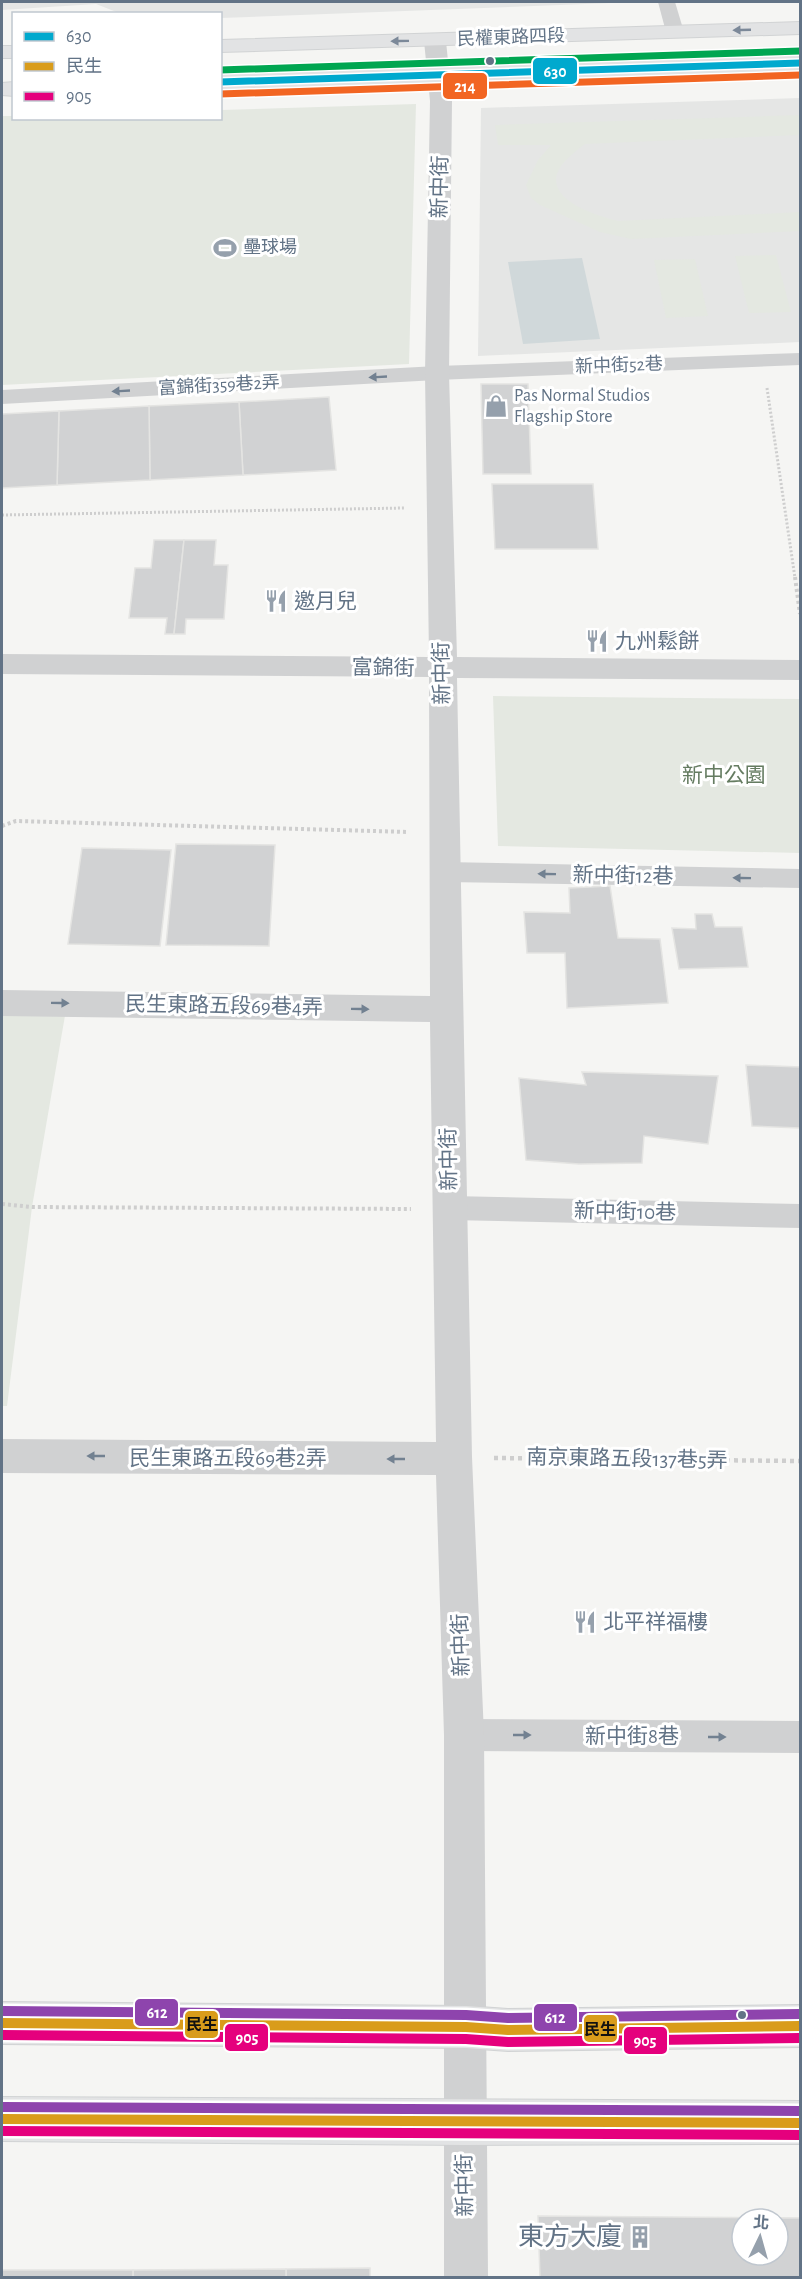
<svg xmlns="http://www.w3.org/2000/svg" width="802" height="2279" viewBox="0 0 802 2279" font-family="'Alegreya Sans','Noto Sans TC',sans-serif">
  <rect width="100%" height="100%" fill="#f5f5f3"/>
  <g fill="#e5e6e5">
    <path d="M2,2H637L221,18L220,14L119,13L96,4L2,10Z"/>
    <path d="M800,98V342L478,356L481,108Z"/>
  </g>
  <g fill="#e4e8e1">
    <path d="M416,104L409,364L2,385V116H13L14,118H220L221,110Z"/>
    <path d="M800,115V135L585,144C577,150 567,158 561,166C539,198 596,216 618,221L800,212V231L631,239L600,232L540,205L531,198L526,185L538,160L551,145H498L495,125Z"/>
    <path d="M776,255L791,312L749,313L735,256Z"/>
    <path d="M695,259L708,316L666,318L654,260Z"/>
    <path d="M493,696L800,699V853L498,846Z"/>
    <path d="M2,1003L67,1004L32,1207L7,1406H2Z"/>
  </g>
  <path fill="#d0d8da" d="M582,258L600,339L523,344L508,262Z"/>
  <g fill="#d1d2d3" stroke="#e4e4e2" stroke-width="1.5" fill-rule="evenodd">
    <path d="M481,384H528L531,474H483Z"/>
    <path d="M329,397L336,470L243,475L239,402Z"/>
    <path d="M239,402L243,475L150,480L149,406Z"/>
    <path d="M149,406L150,480L57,485L59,411Z"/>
    <path d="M59,411L57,485L2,488V414Z"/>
    <path d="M492,484H593L598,549H495Z"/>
    <path d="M154,540H184L174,634H165L167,618H129L135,568H151Z"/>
    <path d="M184,540H216L214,565H228L224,619H186L185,634H174Z"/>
    <path d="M176,844L275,845L269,946L166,945Z"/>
    <path d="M82,848L171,850L160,946L68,944Z"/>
    <path d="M610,886L618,938L660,939L668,1003L567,1008L565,953H527L524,912L570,913L569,888Z"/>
    <path d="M695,914H712L715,927H742L748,967L679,969L672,928L696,929Z"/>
    <path d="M746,1065L800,1067V1128L752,1126Z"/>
    <path d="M582,1072L718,1076L708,1144L644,1136L642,1163L579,1164L526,1160L519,1078L586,1085Z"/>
    <path d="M538,2216L800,2218V2278H540ZM742,2219H778V2255H742Z"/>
    <path d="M370,2268V2278H286V2269Z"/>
    <path d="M286,2269V2278H133V2270Z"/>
    <rect x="2" y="2270" width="131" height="8"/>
  </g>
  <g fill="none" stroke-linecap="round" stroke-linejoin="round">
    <g stroke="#d1d3d4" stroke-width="2">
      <g id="secondary">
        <path d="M800,22V34L220,52V40Z"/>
        <rect x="2" y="46" width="12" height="12"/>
        <path d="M800,56V70L220,89V75Z"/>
        <path d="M14,82V96L2,95V83Z"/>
        <path d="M2,2002L466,2006L508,2009L800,2005V2047L508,2051L466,2048L2,2044Z"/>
        <path d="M2,2097L800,2101V2144L464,2145L2,2141Z"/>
      </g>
    </g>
    <g stroke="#cecece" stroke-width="3" stroke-dasharray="2 2" stroke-linecap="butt">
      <path d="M767,388L795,578"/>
      <path d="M2,515L404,508"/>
    </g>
    <g stroke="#cecece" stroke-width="4" stroke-dasharray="3 3" stroke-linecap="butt">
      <path d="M795,577L800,614"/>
      <path d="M2,826L16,821L408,832"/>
      <path d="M2,1204L32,1207L411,1209"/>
    </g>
    <path stroke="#cecece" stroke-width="4.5" stroke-dasharray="4 4" stroke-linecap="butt" d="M494,1458L800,1461"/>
    <g fill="#d0d1d2" fill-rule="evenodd">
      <path d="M658,2H675L684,32L681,36H669L666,32Z"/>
      <path d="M800,353V365L437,380L2,404V390L437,366Z"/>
      <path d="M445,862L800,869V888L445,882L436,879L433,872L436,865Z"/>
      <path d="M450,1196L800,1204V1228L450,1220L440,1216L436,1208L440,1200Z"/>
      <path d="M464,1719L800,1721V1753L464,1751L453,1746L448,1735L453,1724Z"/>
    </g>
    <path fill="#d0d1d2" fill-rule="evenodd" d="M435,35L443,36L446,41L452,101L449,373L457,657L800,660V680L457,678L472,1457L484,1735L488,2278H444V1735L436,1475L2,1473V1439L436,1442L430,1022L2,1016V990L430,996L429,677L2,674V654L429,657L425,373L430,101L424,41L427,36Z"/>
    <use href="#secondary" fill="#e2e3e4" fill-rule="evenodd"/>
    <g stroke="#fff" stroke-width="10">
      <path id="bus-1" d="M220,82L800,63"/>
    </g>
    <g stroke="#fff" stroke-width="15">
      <g id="bus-2">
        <path d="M2,2023L466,2027L508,2030L800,2026"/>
        <path d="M2,2119L800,2123"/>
      </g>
    </g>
    <g stroke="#fff" stroke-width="15">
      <g id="bus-3">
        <path d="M2,2035L466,2039L508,2042L800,2038"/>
        <path d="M2,2131L800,2135"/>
      </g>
    </g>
    <g stroke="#fff" stroke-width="15">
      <g id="bus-4">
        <path d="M2,2011L466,2015L508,2018L800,2014"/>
        <path d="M2,2107L800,2111"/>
      </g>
    </g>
    <g stroke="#fff" stroke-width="10">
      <path id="bus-5" d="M220,94L800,75"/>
    </g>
    <g stroke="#fff" stroke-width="10">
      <path id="bus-6" d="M220,70L800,51"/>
    </g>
    <use href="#bus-1" stroke="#00a9ce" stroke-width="7"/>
    <use href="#bus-2" stroke="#d99c1b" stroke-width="10"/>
    <use href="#bus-3" stroke="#e5007d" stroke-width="10"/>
    <use href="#bus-4" stroke="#8e44ad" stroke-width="10"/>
    <use href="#bus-5" stroke="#f26522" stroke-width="7"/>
    <use href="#bus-6" stroke="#00a651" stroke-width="7"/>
  </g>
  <defs><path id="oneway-solid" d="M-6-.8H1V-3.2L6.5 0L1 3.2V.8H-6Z" transform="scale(1.5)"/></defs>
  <g fill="#7c8999">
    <use href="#oneway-solid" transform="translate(742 30) rotate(178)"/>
    <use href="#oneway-solid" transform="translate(400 41) rotate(179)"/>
  </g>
  <g fill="#728191">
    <use href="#oneway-solid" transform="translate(378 377) rotate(177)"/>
    <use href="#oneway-solid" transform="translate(121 391) rotate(177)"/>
    <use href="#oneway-solid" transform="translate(547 874) rotate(-179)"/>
    <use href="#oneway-solid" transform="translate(742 878) rotate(-179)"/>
    <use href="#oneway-solid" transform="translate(60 1003) rotate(1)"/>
    <use href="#oneway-solid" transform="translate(360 1009) rotate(1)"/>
    <use href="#oneway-solid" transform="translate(96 1456) rotate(-180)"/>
    <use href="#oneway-solid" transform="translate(396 1459) rotate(-180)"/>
    <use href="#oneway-solid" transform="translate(522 1735)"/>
    <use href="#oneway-solid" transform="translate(717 1737)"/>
  </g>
  <defs>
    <g id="stadium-bare" transform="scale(1.8)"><path d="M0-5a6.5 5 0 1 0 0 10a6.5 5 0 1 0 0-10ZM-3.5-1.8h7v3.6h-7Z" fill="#95a0ac" stroke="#fff" stroke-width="2.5" paint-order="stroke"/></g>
    <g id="shop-bare" transform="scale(1.8)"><path d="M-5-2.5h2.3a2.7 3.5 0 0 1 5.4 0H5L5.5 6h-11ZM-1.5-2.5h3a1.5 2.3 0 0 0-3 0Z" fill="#95a0ac" stroke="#fff" stroke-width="2.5" paint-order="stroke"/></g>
    <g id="restaurant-bare" transform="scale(1.8)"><path d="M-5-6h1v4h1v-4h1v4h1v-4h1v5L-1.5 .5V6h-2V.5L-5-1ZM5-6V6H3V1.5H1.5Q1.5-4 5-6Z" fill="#95a0ac" stroke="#fff" stroke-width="2.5" paint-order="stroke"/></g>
    <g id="building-bare" transform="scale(1.8)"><path d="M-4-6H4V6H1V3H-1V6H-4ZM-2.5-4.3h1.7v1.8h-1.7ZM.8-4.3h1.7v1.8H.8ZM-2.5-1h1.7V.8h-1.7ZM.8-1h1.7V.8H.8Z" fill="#95a0ac" stroke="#fff" stroke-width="2.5" paint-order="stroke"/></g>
  </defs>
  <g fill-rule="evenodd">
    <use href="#stadium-bare" x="225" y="248"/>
    <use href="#shop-bare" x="496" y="406"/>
    <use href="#restaurant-bare" x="276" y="601"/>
    <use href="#restaurant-bare" x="597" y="641"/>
    <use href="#restaurant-bare" x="585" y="1622"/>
    <use href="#building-bare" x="640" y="2237"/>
  </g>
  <g fill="#627386" stroke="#fff" stroke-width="2">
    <circle cx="490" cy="61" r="5"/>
    <circle cx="742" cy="2015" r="5"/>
  </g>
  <g text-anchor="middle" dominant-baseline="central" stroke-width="6" stroke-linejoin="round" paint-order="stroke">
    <g font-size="18" fill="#627386" stroke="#fff">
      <text transform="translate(511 38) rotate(-2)">民權東路四段</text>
      <text transform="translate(619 366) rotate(-2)">新中街52巷</text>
      <text transform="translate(219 386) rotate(-3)">富錦街359巷2弄</text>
    </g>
    <g font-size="18" fill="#627386" stroke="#fff" text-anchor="start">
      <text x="243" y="248">壘球場</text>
      <text x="514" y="396">Pas Normal Studios<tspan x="514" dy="21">Flagship Store</tspan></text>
    </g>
    <g font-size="21" fill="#627386" stroke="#fff">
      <text transform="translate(440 187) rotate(-89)">新中街</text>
      <text transform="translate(383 668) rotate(1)">富錦街</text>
      <text transform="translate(442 673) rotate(-91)">新中街</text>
      <text transform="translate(623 876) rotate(1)">新中街12巷</text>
      <text transform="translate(224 1006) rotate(1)">民生東路五段69巷4弄</text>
      <text transform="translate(449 1159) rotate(-91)">新中街</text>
      <text transform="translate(625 1212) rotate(1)">新中街10巷</text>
      <text x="228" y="1458">民生東路五段69巷2弄</text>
      <text transform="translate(627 1459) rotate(1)">南京東路五段137巷5弄</text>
      <text transform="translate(461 1645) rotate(-92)">新中街</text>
      <text x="632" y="1736">新中街8巷</text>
      <text transform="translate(465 2185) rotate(-91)">新中街</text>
    </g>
    <g font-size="21" fill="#627386" stroke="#fff" text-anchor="start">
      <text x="294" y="601">邀月兒</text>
      <text x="615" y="641">九州鬆餅</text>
      <text x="603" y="1622">北平祥福樓</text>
    </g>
    <g font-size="21" fill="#657c61" stroke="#fff">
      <text x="724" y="775">新中公園</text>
    </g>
    <g font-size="26" fill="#627386" stroke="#fff" text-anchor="end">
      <text x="622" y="2237">東方大廈</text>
    </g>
  </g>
  <g stroke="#fff" stroke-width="2">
    <rect x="532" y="57" width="46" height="28" rx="6" fill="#00a9ce"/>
    <rect x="442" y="72" width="46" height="28" rx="6" fill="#f26522"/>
    <rect x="134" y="1998" width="45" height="29" rx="6" fill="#8e44ad"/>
    <rect x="533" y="2003" width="45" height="29" rx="6" fill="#8e44ad"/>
    <rect x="184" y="2010" width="35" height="29" rx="6" fill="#d99c1b"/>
    <rect x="583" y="2014" width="35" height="29" rx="6" fill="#d99c1b"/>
    <rect x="224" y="2023" width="45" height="29" rx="6" fill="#e5007d"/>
    <rect x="623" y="2026" width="45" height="29" rx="6" fill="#e5007d"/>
  </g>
  <g font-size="16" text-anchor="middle" font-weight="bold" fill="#fff">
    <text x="555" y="77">630</text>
    <text x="465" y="92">214</text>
    <text x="157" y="2018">612</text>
    <text x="555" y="2023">612</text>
    <text x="247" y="2043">905</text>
    <text x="645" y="2046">905</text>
  </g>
  <g font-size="16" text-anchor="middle" font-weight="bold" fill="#111">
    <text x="202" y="2030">民生</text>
    <text x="600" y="2035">民生</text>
  </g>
  <rect width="802" height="2279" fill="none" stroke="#627386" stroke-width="6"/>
  <rect x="12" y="12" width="210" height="108" fill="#ffffff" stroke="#c0c7cf" stroke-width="1.5"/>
  <rect x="24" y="32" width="30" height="9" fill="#00a9ce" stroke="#c0c7cf" stroke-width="1.5"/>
  <text x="66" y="42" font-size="18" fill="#627386">630</text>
  <rect x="24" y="62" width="30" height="9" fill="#d99c1b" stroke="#c0c7cf" stroke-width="1.5"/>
  <text x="66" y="72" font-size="18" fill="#627386">民生</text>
  <rect x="24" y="92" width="30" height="9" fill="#e5007d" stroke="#c0c7cf" stroke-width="1.5"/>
  <text x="66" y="102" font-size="18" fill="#627386">905</text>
  <g transform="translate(760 2237) rotate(5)"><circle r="28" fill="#ffffff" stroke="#c0c7cf" stroke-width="1.5"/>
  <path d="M0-4.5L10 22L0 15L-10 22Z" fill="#95a0ac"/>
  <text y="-9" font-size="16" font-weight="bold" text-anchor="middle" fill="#627386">北</text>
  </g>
</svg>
